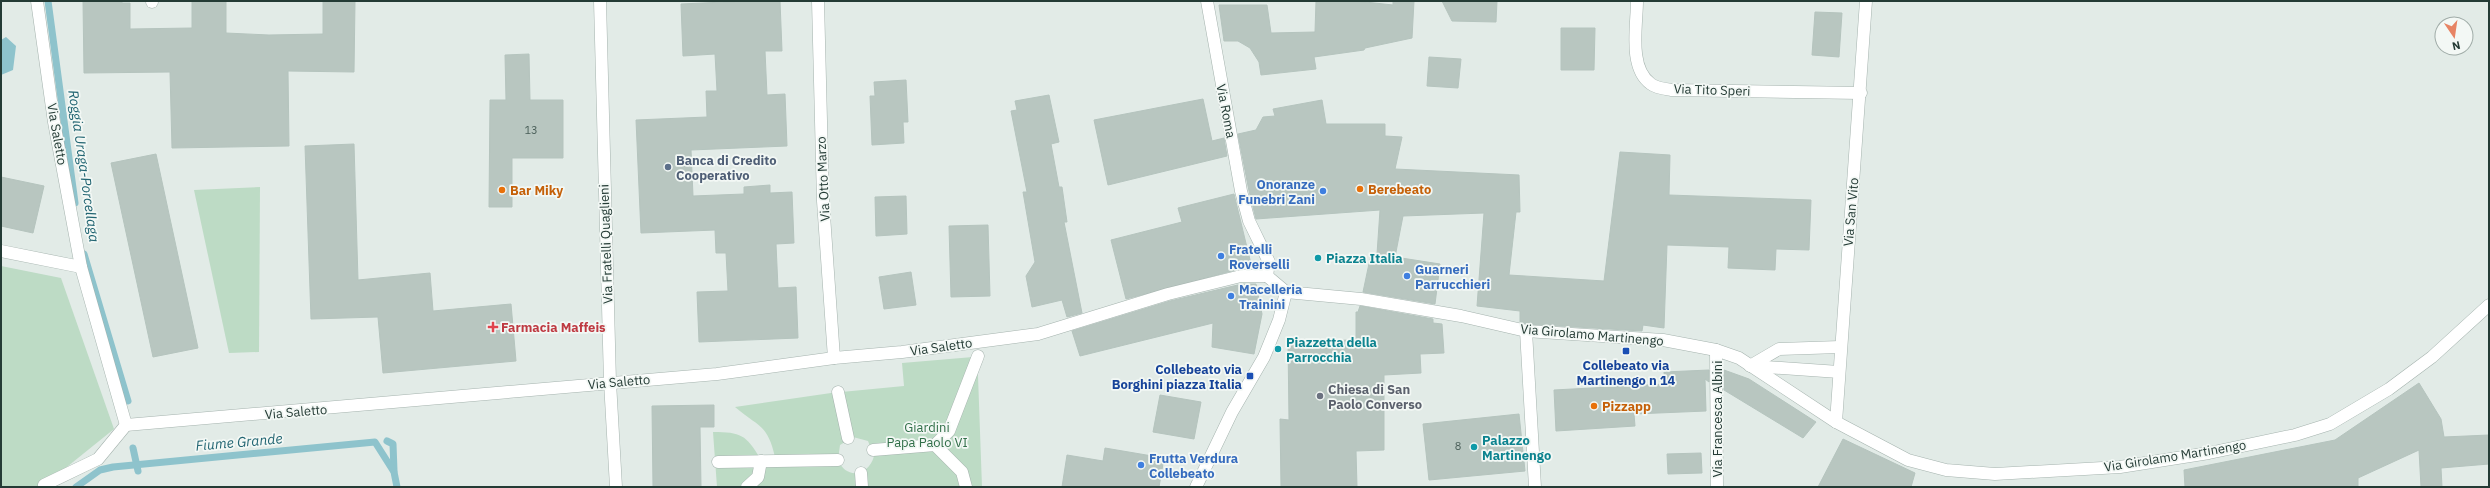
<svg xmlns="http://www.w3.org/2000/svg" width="2490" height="488" viewBox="0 0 2490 488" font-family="'IBM Plex Sans',sans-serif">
  <rect width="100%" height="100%" fill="#e2ebe7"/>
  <g fill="#bddbc5" fill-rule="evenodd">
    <path d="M260,187L259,352L229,353L194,190Z"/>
    <path d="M1,266L61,278L114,429L42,487H1Z"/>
    <path d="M973,357L978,376L982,487H717L713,432C741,432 746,435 760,458L775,457C767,423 758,427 735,407L831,393L904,386L902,363ZM853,437L868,441L874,456C869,476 846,480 838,460L840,445Z"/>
  </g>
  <path fill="#8ec3cc" d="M6,37L16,46L13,70L1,75V40Z"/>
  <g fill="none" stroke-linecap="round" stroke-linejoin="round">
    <g stroke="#8ec3cc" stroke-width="7">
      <path d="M48,1L75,203"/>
      <path d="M84,254L128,401"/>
      <path d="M387,441L393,444L394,471"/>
      <path d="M133,448L138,471"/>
      <path d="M76,487L100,470L113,467L375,442L394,472L397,487"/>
    </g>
  </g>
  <g fill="#b8c6c0" stroke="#b5c4be">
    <path d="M83,1H122V3H130V29L192,28V1H226V33L269,35L323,34V1H355L354,72L288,71L289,146L172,148L170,72L84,73Z"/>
    <path d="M746,1H780L782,51H765L767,95L785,94L787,146L691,150L693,196L744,194V187L770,185V193L792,192L794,243L776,244L778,288L796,287L798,338L699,342L697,292L728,291L726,253H716L715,230L641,233L636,120L707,117L706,91H717L715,54L683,56L681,4Z"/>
    <path d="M1316,1H1356L1393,5V1H1414L1412,38L1365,48L1364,50L1314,57L1316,69L1261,75L1259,62L1250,48L1238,41H1224L1219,5H1267L1271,33L1315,32Z"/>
    <path d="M1442,1H1497L1496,22L1452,21Z"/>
    <path d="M1815,12L1842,13L1839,57L1812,55Z"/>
    <path d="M1561,28H1595L1594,70H1561Z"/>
    <path d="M529,54L530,100H563V158H512V207H489L490,100H506L505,55Z"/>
    <path d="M1429,57L1461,59L1458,88L1427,86Z"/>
    <path d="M906,80L908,122H903L904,143L872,145L870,96H875L874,82Z"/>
    <path d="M1049,95L1059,142L1051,144L1059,187H1062L1067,222H1064L1082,313L1067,317L1062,300L1032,307L1026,276L1035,262L1023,192H1027L1011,111L1017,110L1015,101Z"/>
    <path d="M1203,99L1212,141L1224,138L1227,156L1108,185L1094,120Z"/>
    <path d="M1322,100L1326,124H1385V136L1402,137L1395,169L1519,175L1520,212H1516L1509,275L1604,281L1620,152L1670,155L1669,195L1811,200L1809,250L1776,249L1775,270L1728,268L1729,247L1667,245L1664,328L1643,325L1642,331L1527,324L1520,322V311L1477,306L1484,213L1403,216L1395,257L1440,264L1435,304L1363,292L1371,254H1377L1380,210L1256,219L1249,191L1238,134L1256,130L1263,117L1275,116L1273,109Z"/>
    <path d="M354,144L358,280L430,273L433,311L511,304L516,361L383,373L378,317L311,319L305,146Z"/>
    <path d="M156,154L198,348L153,357L111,163Z"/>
    <path d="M1,177L44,186L33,233L1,226Z"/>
    <path d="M1234,194L1252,268L1239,269L1126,299L1111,240L1182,222L1178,208Z"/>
    <path d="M906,196L907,234L876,236L875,197Z"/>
    <path d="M988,225L990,296L951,297L949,226Z"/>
    <path d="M911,272L916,305L884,309L879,277Z"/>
    <path d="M1242,284H1256L1262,314L1254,354L1212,347L1213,323L1080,356L1072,331L1170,301Z"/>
    <path d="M1360,306L1433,319V323L1442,324L1444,353L1420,354L1421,373L1384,375V450L1356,451L1357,487H1281L1280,419L1289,420L1288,341L1356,340V312H1358Z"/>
    <path d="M1709,370V382L1705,379L1706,411L1634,414L1635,426L1556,431L1554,390L1665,384L1664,372Z"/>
    <path d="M1724,370L1749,379L1816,422L1803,438L1724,390Z"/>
    <path d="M2419,383L2441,419L2444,437L2489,435V464L2441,468L2442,487H2421L2419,450L2358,478V487H2185L2184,470L2335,440Z"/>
    <path d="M1160,395L1201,402L1194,439L1153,432Z"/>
    <path d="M714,405V427H700L701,487H653L652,406Z"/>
    <path d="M1519,414L1525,471L1429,480L1423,424Z"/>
    <path d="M1843,439L1915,473L1911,487H1818Z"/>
    <path d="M1105,448L1164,458L1159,487H1062L1067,455L1103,461Z"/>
    <path d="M1701,453L1702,473L1668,474L1667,454Z"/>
  </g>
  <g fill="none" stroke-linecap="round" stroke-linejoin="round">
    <g stroke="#a5b3ae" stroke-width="13">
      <g id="pedestrian">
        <path d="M838,392L848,438"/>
        <path d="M935,445L949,431L978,356"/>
        <path d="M873,450L935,445L962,472L966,487"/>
        <path d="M718,462L838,460"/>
        <path d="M861,473L862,487"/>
        <path d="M747,487L758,477L761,461"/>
      </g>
    </g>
    <g stroke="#a5b3ae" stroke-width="13">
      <g id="minor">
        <path d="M37,1L54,122L81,267L126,425"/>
        <path d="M152,1V2"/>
        <path d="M818,1L823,201L834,358"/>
        <path d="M1207,1L1241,191L1249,221L1269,262L1267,276"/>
        <path d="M1637,1C1637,25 1628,68 1651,84C1656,88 1665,89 1672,90L1861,93"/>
        <path d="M1,251L81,267"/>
        <path d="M1267,276L1286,292L1361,299L1461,316L1526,331L1663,340L1716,350L1739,358L1836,422L1908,460L1946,470L1995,474L2120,467L2209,453L2295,435L2330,424L2389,389L2432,357L2489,305"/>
        <path d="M1526,331L1535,487"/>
        <path d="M1716,350L1717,487"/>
        <path d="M1750,366L1779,349L1840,347"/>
        <path d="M1752,366L1839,372"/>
        <path d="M1836,422L1866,1"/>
        <path d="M126,425L717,374L834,358L902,352L1038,334L1168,294L1241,276H1267"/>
        <path d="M44,485L98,459L126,425"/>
        <path d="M1196,487L1232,412L1264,357L1279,320L1286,292"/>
      </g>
    </g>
    <g stroke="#a5b3ae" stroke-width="13">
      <path id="tertiary" d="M600,1L610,382L616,487"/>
    </g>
    <use href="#pedestrian" stroke="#fff" stroke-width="12"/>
    <use href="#minor" stroke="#fff" stroke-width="12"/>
    <use href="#tertiary" stroke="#fff" stroke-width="12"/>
  </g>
  <circle fill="#5c6f8a" stroke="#f3f8f5" stroke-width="1.5" cx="668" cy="167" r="4"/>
  <g fill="#e8710a" stroke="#f3f8f5" stroke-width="1.5">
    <circle cx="1360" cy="189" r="4"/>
    <circle cx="502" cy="190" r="4"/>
    <circle cx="1594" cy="406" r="4"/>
  </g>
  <g fill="#3f7fe0" stroke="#f3f8f5" stroke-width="1.5">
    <circle cx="1323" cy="191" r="4"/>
    <circle cx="1221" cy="256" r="4"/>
    <circle cx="1407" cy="276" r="4"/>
    <circle cx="1231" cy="296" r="4"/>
    <circle cx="1141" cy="465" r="4"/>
  </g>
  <g fill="#0f9aa8" stroke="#f3f8f5" stroke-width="1.5">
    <circle cx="1318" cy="258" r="4"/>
    <circle cx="1278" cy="349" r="4"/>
    <circle cx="1474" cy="447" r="4"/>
  </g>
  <path fill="#e0444e" stroke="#f3f8f5" stroke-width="1.5" d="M491 321h4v4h4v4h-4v4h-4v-4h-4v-4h4z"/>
  <g fill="#1a4fb4" stroke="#f3f8f5" stroke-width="1.5">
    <rect x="1622" y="347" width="8" height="8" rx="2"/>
    <rect x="1246" y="372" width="8" height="8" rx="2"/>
  </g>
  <circle fill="#6b7280" stroke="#f3f8f5" stroke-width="1.5" cx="1320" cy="396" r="4"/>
  <g text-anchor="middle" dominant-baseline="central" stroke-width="3.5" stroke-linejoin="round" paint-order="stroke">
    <g font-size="11" fill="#495e58">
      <text x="531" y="130">13</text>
      <text x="1458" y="446">8</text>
    </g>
    <g font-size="13" fill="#243b35" stroke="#f3f8f5">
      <text transform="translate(1712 90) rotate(2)">Via Tito Speri</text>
      <text transform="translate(1226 111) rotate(79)">Via Roma</text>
      <text transform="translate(57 134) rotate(80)">Via Saletto</text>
      <text transform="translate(823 179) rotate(-93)">Via Otto Marzo</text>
      <text transform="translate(1851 212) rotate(-85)">Via San Vito</text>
      <text transform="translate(606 244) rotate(-92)">Via Fratelli Quaglieni</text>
      <text transform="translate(1592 335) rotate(5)">Via Girolamo Martinengo</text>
      <text transform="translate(941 347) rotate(-8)">Via Saletto</text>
      <text transform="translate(619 382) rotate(-5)">Via Saletto</text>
      <text transform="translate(296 412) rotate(-5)">Via Saletto</text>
      <text transform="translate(1717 419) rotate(-90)">Via Francesca Albini</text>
      <text transform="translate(2175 456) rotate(-9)">Via Girolamo Martinengo</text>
    </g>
    <g font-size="13" font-weight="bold" fill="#4e5e75" stroke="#f3f8f5" text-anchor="start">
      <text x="676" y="160">Banca di Credito<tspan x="676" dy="15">Cooperativo</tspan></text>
    </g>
    <g font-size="13" font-weight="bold" fill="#366cbe" stroke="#f3f8f5" text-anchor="start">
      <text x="1315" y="184" text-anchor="end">Onoranze<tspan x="1315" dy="15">Funebri Zani</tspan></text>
      <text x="1229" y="249">Fratelli<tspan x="1229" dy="15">Roverselli</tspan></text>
      <text x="1415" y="269">Guarneri<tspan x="1415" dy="15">Parrucchieri</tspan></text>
      <text x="1239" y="289">Macelleria<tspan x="1239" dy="15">Trainini</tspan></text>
      <text x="1149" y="458">Frutta Verdura<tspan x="1149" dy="15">Collebeato</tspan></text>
    </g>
    <g font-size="13" font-weight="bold" fill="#c56008" stroke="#f3f8f5" text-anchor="start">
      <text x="1368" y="189">Berebeato</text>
      <text x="510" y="190">Bar Miky</text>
      <text x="1602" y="406">Pizzapp</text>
    </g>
    <g font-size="13" font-weight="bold" fill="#0d838f" stroke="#f3f8f5" text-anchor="start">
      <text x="1326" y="258">Piazza Italia</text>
      <text x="1286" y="342">Piazzetta della<tspan x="1286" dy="15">Parrocchia</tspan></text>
      <text x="1482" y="440">Palazzo<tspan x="1482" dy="15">Martinengo</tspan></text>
    </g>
    <g font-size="13" font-weight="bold" fill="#be3a42" stroke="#f3f8f5" text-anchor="start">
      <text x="501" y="327">Farmacia Maffeis</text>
    </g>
    <g font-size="13" font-weight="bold" fill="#164399" stroke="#f3f8f5">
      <text x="1626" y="365">Collebeato via<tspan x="1626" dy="15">Martinengo n 14</tspan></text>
      <text x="1242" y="369" text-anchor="end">Collebeato via<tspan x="1242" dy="15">Borghini piazza Italia</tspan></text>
    </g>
    <g font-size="13" font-weight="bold" fill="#5b616d" stroke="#f3f8f5" text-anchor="start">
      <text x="1328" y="389">Chiesa di San<tspan x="1328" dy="15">Paolo Converso</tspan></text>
    </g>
    <g font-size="13" fill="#316f49" stroke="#f3f8f5">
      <text x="927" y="427">Giardini<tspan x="927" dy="15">Papa Paolo VI</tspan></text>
    </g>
    <g font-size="14" font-style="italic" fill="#226572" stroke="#f3f8f5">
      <text transform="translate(84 166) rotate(82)">Roggia Uraga-Porcellaga</text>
      <text transform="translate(239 442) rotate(-5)">Fiume Grande</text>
    </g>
  </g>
  <rect width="2490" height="488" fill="none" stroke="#243b35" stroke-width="4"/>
  <g transform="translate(2454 36) rotate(167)"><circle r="19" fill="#f3f8f5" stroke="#a0aca8"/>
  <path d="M0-3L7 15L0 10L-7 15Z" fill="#e78464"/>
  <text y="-6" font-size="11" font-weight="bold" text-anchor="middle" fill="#243b35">N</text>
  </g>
</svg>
